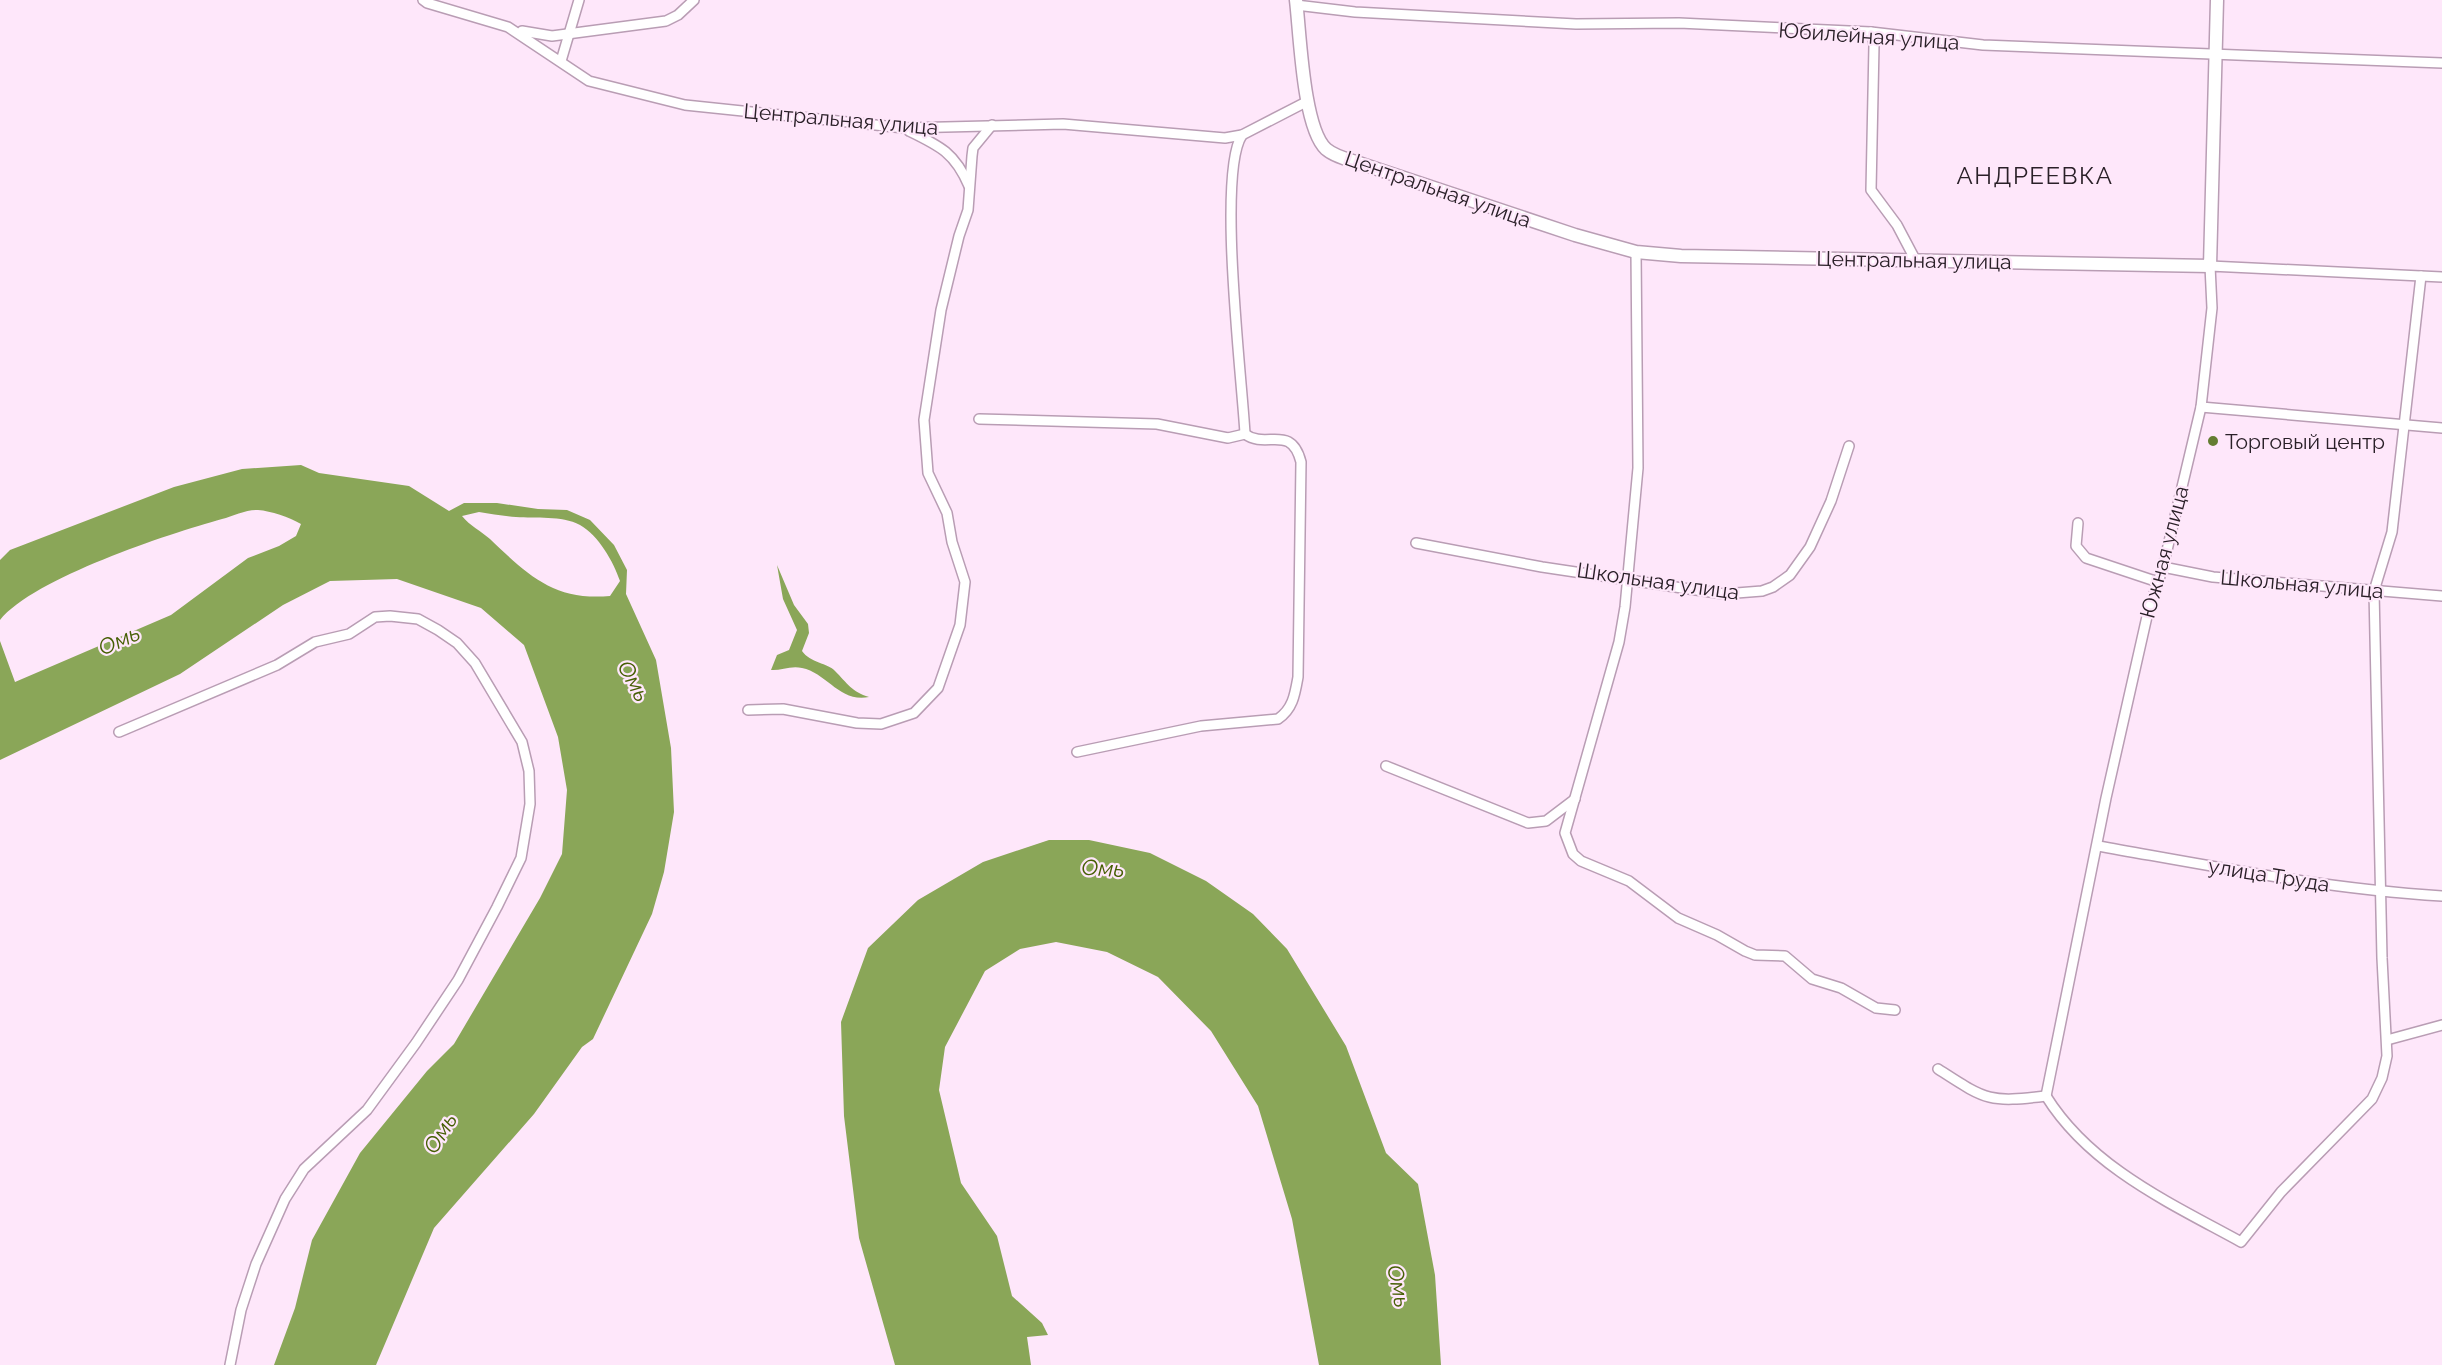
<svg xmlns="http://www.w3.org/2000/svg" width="2442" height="1365" viewBox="0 0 2442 1365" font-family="Raleway,sans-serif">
  <rect width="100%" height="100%" fill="#fee7fa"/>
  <g fill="#8aa658" fill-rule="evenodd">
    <path d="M301,465L319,473L409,486L449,511L464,503H497L538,509L567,510L590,520L614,545L627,570L626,594L656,660L671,748L674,812L664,872L652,914L593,1039L582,1047L534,1114L434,1228L376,1365H274L295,1308L312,1240L360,1153L427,1071L454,1044L540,898L562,854L567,790L558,737L524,645L481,608L397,579L330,581L283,605L180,674L0,760V641L15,682L171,615L248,558L279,546L296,536L301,524C289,517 271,511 258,510C247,509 233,516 222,519C168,534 34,578 0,620V560L10,550L174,487L242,469ZM479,512C491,514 504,516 516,517C536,519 561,515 580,525C599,536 613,561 620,581L610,596C554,601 528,575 490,539C481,531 470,526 462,516Z"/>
    <path d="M777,565L794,605L808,624L809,633L802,651C810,663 828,663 835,671C847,683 852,692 869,697C840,703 827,673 802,668C791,665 780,671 771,670L777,655L789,650L797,630L783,599Z"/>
    <path d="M1049,840H1089L1150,853L1206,881L1253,914L1287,949L1346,1046L1386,1153L1418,1184L1435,1275L1441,1365H1319L1292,1219L1258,1106L1211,1031L1158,977L1107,952L1056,942L1020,949L985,971L945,1047L939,1090L961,1183L997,1236L1012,1296L1042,1323L1048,1335L1027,1337L1031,1365H895L859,1238L844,1116L841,1022L868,948L918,900L983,862Z"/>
  </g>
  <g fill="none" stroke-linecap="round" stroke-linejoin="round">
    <g stroke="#b99db4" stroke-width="12">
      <g id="minor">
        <path d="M423,0L427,3L508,27L589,81L685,105L904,128L1063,124L1225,138L1242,135L1308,101"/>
        <path d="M1296,5L1355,12L1576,24L1679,23L1871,32L1983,45L2442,63"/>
        <path d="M522,31L552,36L666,21L678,15L694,0"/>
        <path d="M1871,32L1874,45L1871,190L1897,225L1916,261"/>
        <path d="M561,61L579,0"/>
        <path d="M909,131C940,146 955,153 969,186"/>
        <path d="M1242,135C1217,174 1242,378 1245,434"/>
        <path d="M1636,252L1638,468L1625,607L1619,642L1565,833L1573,854L1581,861L1629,881L1678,918L1717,935L1745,951L1755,955L1785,956L1812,979L1841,988L1876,1008L1895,1010"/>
        <path d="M2201,407L2442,428"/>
        <path d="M979,419L1157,424L1228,438L1245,434"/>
        <path d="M2078,523L2076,546L2086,558L2158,582"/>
        <path d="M1416,543L1542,567L1682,588L1724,594L1762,591L1773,587L1790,575L1810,547L1831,501L1849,446"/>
        <path d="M2163,567L2213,577L2442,596"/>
        <path d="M748,710L783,709L857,723L881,724L914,713L938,688L960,625L965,582L952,542L947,513L928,473L924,420L941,310L959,236L968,210L972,156L973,148L992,125"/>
        <path d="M119,732L277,665L315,642L349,634L375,617L390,616L418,619L438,630L457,643L475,663L522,742L529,771L530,804L521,858L497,907L458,980L416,1043L367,1110L304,1169L285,1199L256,1264L241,1310L230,1365"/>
        <path d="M1077,752L1201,726L1278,719C1293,709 1295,694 1298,677L1301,462C1291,423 1266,450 1245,434"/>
        <path d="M1386,766L1528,823L1546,821L1575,799"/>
        <path d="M2098,846C2212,866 2326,889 2442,896"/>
        <path d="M2387,1040L2442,1025"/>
        <path d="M1938,1069C1986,1100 1988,1103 2046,1096"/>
        <path d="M2046,1096C2090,1167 2170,1203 2241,1242L2281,1192L2372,1099L2382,1078L2387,1056L2382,958L2374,591L2392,532L2421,276"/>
        <path d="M2046,1096L2106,798L2148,612L2163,567L2201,407L2212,308L2210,266L2442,277"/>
      </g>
    </g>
    <g stroke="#b99db4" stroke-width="15">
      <path id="tertiary" d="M1296,0C1300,33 1303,128 1326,149C1334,156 1346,159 1356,162L1575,235L1636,252L1681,256L2210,266L2217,0"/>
    </g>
    <use href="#minor" stroke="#fff" stroke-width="9"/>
    <use href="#tertiary" stroke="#fff" stroke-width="12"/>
  </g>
  <circle fill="#647d31" stroke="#fee7fa" stroke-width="2" cx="2213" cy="441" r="6"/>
  <g text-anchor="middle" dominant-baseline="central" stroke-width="4.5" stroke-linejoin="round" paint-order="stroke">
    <g font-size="21" fill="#2a2028" stroke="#fee7fa">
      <text transform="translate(1869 36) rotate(4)">Юбилейная улица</text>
      <text transform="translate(841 119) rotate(5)">Центральная улица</text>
      <text transform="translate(1438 189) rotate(19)">Центральная улица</text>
      <text transform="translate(1914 260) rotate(1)">Центральная улица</text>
      <text transform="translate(2164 552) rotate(-75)">Южная улица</text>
      <text transform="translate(1658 581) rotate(8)">Школьная улица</text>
      <text transform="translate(2302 584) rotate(5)">Школьная улица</text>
      <text transform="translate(2269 875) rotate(9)">улица Труда</text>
    </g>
    <g font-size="21" fill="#2a2028" stroke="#fee7fa" text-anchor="start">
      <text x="2225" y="441">Торговый центр</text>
    </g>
    <g font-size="22" font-style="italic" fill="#465f04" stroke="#fee7fa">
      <text transform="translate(119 640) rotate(-24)">Омь</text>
      <text transform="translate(634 681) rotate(62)">Омь</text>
      <text transform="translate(1103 868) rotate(3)">Омь</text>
      <text transform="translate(440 1133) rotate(-58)">Омь</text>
      <text transform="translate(1399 1286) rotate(79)">Омь</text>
    </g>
    <g font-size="24" letter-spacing="1.5" fill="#2a2028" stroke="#fee7fa">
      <text x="2035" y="175">АНДРЕЕВКА</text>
    </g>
  </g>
</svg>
